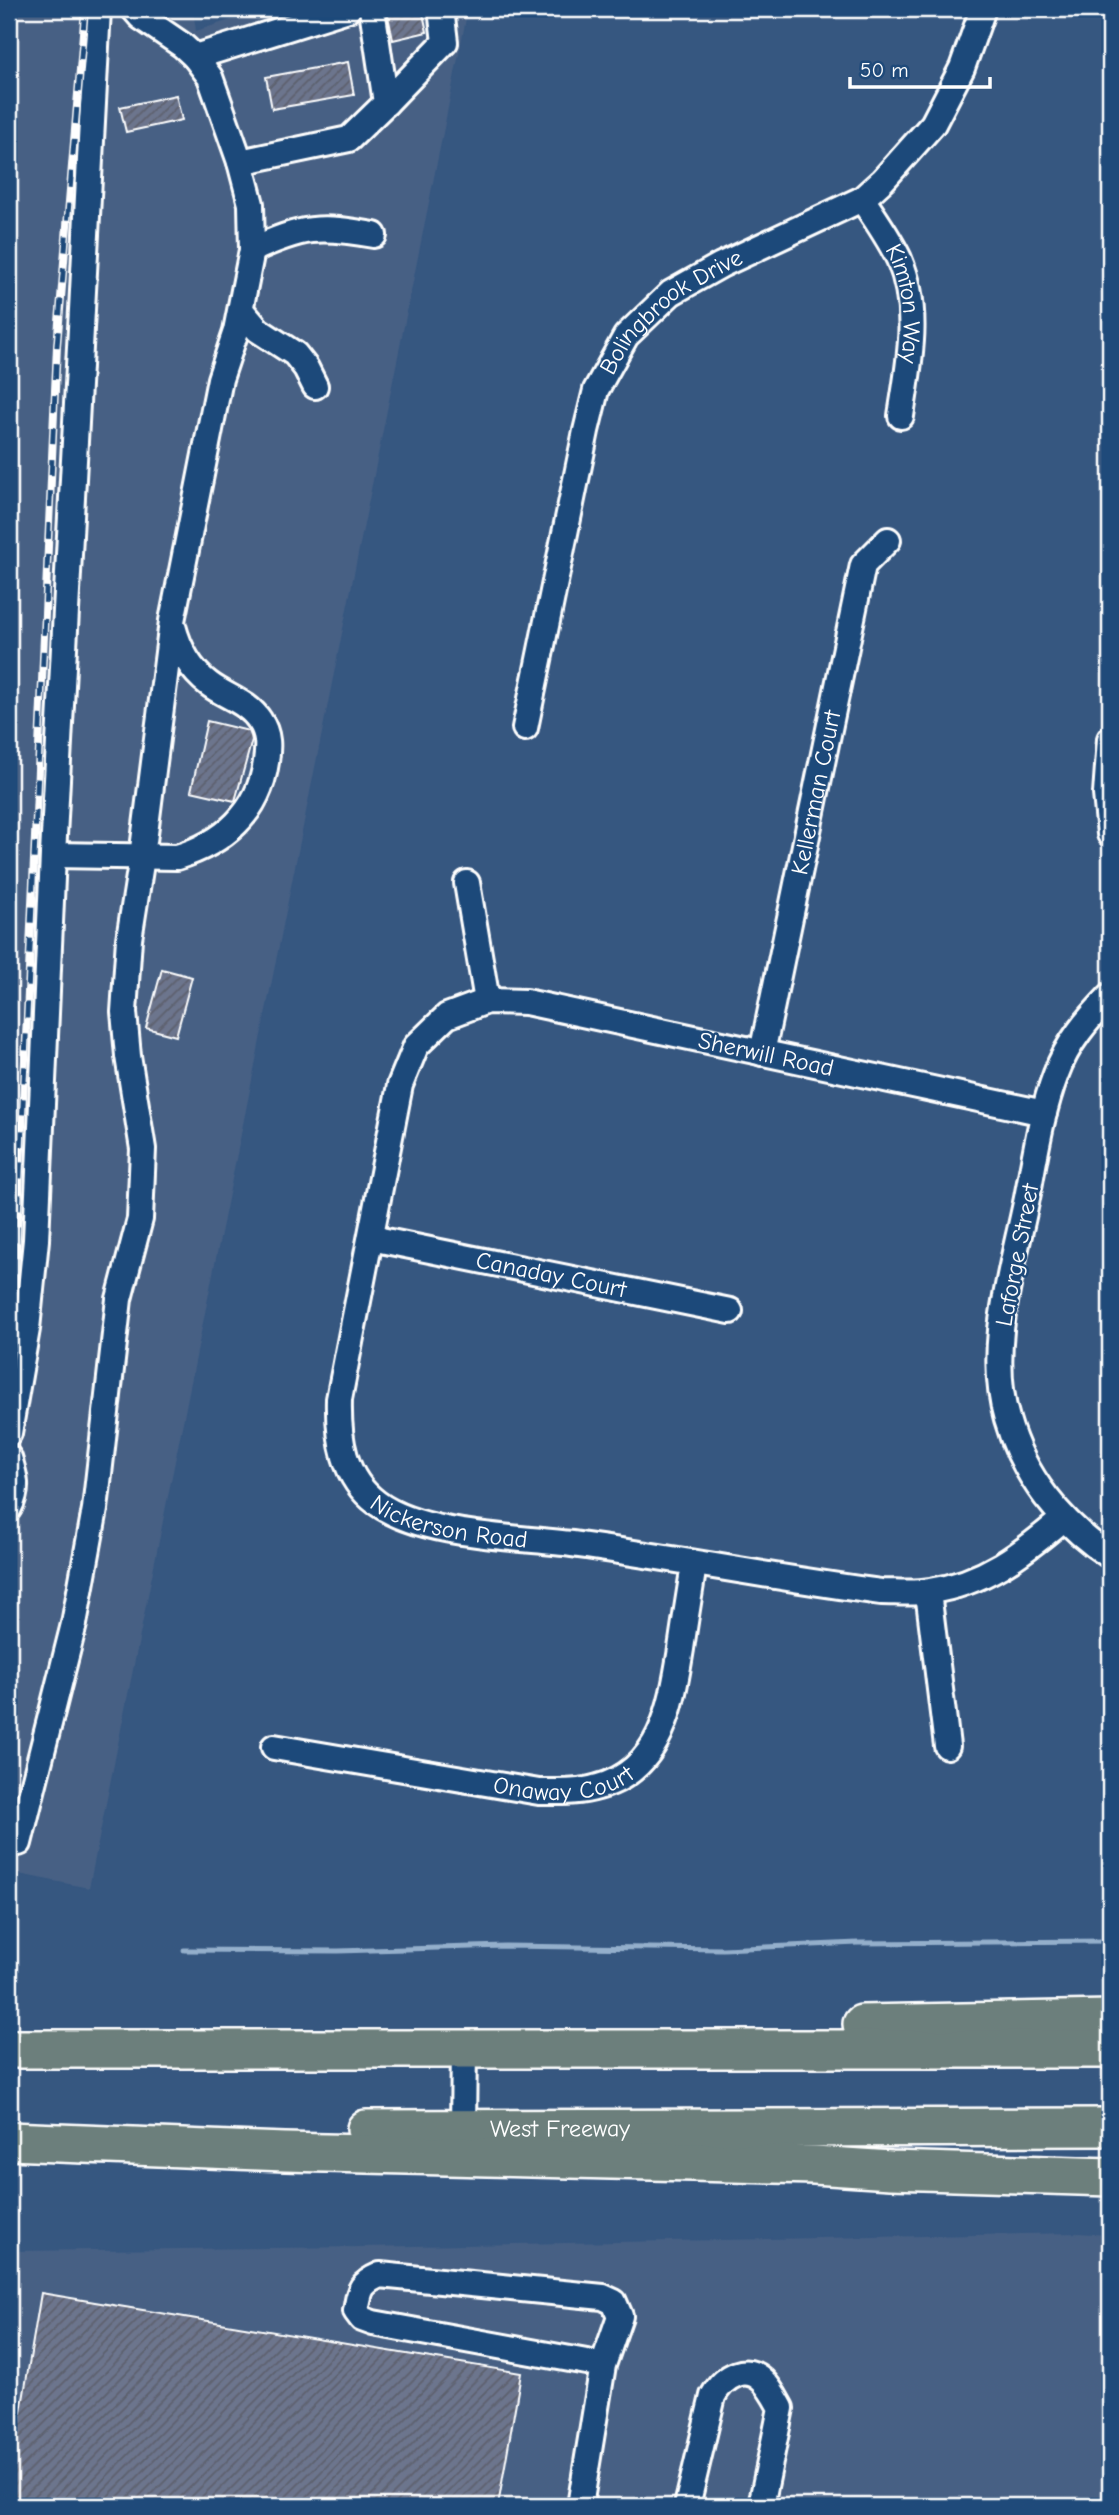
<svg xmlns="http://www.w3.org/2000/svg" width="1119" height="2515" viewBox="0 0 1119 2515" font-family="'Comic Neue',sans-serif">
  <defs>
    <pattern id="building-hatch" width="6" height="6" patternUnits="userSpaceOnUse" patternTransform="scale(1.75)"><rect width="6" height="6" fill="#6c748d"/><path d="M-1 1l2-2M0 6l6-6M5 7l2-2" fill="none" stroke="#5c606c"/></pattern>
  </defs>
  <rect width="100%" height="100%" fill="#365780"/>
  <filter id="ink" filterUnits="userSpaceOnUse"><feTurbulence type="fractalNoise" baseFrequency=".0143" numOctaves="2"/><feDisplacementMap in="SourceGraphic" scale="14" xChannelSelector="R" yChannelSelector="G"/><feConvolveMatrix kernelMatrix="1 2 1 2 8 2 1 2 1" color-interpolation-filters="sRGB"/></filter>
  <g filter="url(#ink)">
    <g fill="#466084">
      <path d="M9,9H193L196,31L264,9H468L89,1888L9,1872Z"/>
      <path d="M1078,2233L1110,2235V2506H9V2251L359,2247Z"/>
    </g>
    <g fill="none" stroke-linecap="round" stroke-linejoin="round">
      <path stroke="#94afcb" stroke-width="5" d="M184,1950L338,1951L505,1946L723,1949L858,1943L1110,1941"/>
    </g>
    <g fill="url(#building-hatch)" stroke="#fff" stroke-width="2">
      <path d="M396,9H422L427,32L393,40L387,11Z"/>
      <path d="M348,62L354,95L272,109L266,77Z"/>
      <path d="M176,95L182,120L126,132L120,107Z"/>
      <path d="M207,721L249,731L251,736L252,740L235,801L191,791Z"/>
      <path d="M162,969L192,977L176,1036L146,1028Z"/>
      <path d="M41,2293L521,2373L498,2506H9V2483Z"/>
    </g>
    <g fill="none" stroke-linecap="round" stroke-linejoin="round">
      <g stroke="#fff" stroke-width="30">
        <g id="minor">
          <path d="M195,57L348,9"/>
          <path d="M386,103L445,42L441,9"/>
          <path d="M240,162L349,139L386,103L372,9"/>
          <path id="s1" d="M862,199C875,218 889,238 899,259C921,311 909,363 901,416"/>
          <path d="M252,250C302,227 319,225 374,235"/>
          <path d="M241,310L258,330L295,354L306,368L315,386"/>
          <path id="s2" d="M525,728L586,431L596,390L626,336L671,293L721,265L862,199L883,180L933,124L962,68L983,9"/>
          <path d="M1110,739L1106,794L1110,834"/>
          <path d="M53,855L177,857C223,843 259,813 266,762C268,748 269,734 260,721C248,702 226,697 209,684C189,669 179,649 173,626"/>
          <path d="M467,883L487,1001"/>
          <path d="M1110,996C1088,1019 1067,1043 1056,1074C1041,1113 1035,1157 1027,1198C1013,1268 986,1348 1007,1419C1023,1476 1061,1524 1110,1556"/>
          <path id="s3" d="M762,1053L863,565L888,540"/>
          <path id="s4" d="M1044,1113L526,1002L487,1001L447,1016L416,1046L400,1085L339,1399C338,1438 343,1478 377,1503C421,1536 516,1537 572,1544C675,1558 777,1578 881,1592C897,1592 914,1594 930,1591C983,1584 1023,1553 1063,1519"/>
          <path id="s5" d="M371,1238L730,1311"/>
          <path d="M9,1433L27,1329L36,1240L53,855L98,9"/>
          <path d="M9,1458C15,1477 19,1489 9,1508"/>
          <path d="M928,1592L947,1746"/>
          <path id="s6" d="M274,1747L539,1792C559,1792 579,1793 598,1787C662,1770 672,1704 681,1649C685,1620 690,1592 694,1564"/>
          <path d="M19,1843L74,1624L95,1509L119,1299L140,1219L143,1149L128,1056L124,1012L129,939L142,857L172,621L220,379L236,331L252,250L251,204L240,162L210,77L195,57L182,45L141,17L134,9"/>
          <path d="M463,2129L464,2048"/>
          <path d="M580,2506L603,2365L620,2316L614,2302L603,2297L380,2275C359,2284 360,2290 356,2311L362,2319L373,2323L603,2365"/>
          <path d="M687,2506L713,2396C719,2385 726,2378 737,2374C760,2366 772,2392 781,2408L761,2506"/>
        </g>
      </g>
      <g stroke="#fff" stroke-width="42">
        <g id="highway">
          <path d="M862,2024L1110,2019"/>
          <path d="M9,2049H1110"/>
          <path id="s7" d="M366,2129L1110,2127"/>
          <path d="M9,2141L285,2152L814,2165L891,2170L1110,2177"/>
        </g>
      </g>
      <path stroke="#fff" stroke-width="3.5" stroke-dasharray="7 5" stroke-linecap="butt" d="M9,13L26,9"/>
      <use href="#minor" stroke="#1f4a7a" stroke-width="24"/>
      <use href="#highway" stroke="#6c7f7c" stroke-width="37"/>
      <g stroke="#fff" stroke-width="8">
        <path id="rail" d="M9,1370L13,1327L57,346L85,9"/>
      </g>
      <use href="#rail" stroke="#1f4a7a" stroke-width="5" stroke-dasharray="16" stroke-linecap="butt"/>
    </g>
  </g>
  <g text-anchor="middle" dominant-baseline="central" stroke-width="5" stroke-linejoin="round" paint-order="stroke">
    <g font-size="24" fill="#fff" stroke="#1f4a7a">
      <text stroke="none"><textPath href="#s1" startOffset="116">Kimton Way</textPath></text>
      <text stroke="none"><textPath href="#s2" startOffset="457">Bolingbrook Drive</textPath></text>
      <text stroke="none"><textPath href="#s3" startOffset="266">Kellerman Court</textPath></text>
      <text transform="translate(766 1054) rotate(12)">Sherwill Road</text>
      <text transform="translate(1017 1255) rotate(-79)">Laforge Street</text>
      <text stroke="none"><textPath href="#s5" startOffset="184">Canaday Court</textPath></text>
      <text stroke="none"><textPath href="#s4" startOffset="1208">Nickerson Road</textPath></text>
      <text stroke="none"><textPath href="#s6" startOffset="294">Onaway Court</textPath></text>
      <text stroke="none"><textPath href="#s7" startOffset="194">West Freeway</textPath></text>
    </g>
  </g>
  <rect width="1119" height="2515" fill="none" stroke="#1f4a7a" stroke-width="35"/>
  <rect x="18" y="18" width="1084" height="2480" fill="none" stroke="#fff" stroke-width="2.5" filter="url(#ink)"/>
  <path d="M850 77v10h140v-10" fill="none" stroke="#ffffff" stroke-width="3.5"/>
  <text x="860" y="77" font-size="21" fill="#ffffff" stroke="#1f4a7a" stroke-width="5" paint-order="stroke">50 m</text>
</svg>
